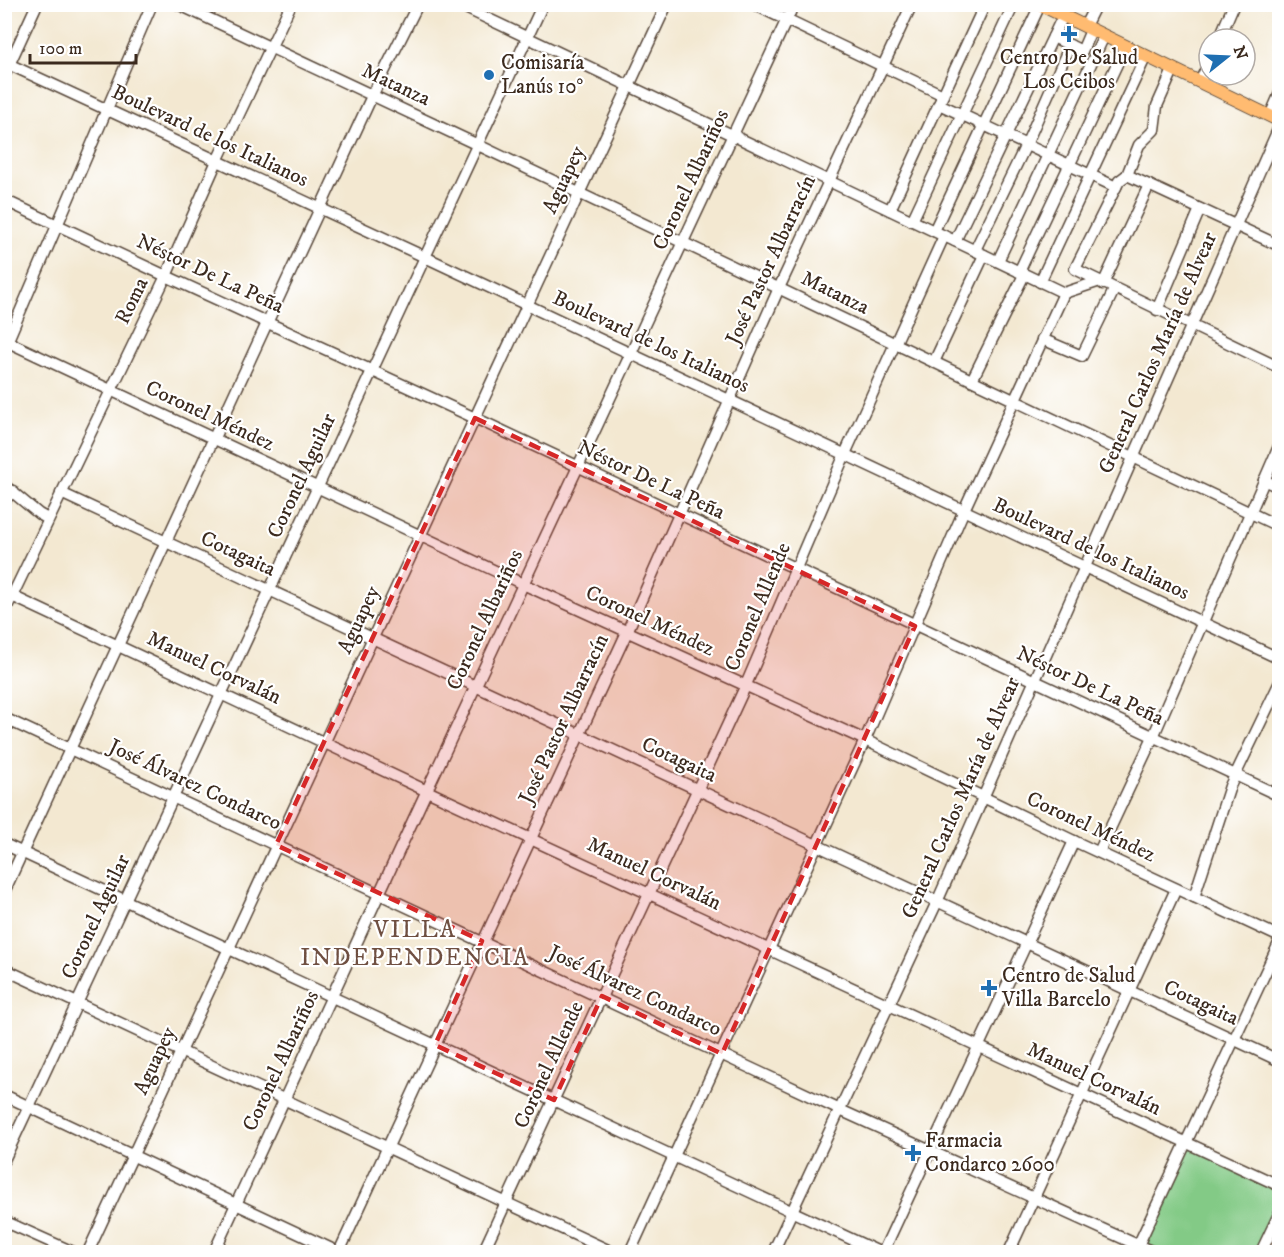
<svg xmlns="http://www.w3.org/2000/svg" width="1284" height="1257" viewBox="0 0 1284 1257" font-family="'IM FELL DW Pica',serif">
  <rect width="100%" height="100%" fill="#fff"/>
  <filter id="ink" filterUnits="userSpaceOnUse"><feTurbulence type="fractalNoise" baseFrequency=".0167" numOctaves="2"/><feDisplacementMap in="SourceGraphic" scale="12" xChannelSelector="R" yChannelSelector="G"/><feConvolveMatrix kernelMatrix="1 2 1 2 8 2 1 2 1" color-interpolation-filters="sRGB"/></filter>
  <filter id="wash" filterUnits="userSpaceOnUse"><feTurbulence type="fractalNoise" baseFrequency=".008" numOctaves="4" result="noise"/><feDisplacementMap in="SourceGraphic" scale="24" xChannelSelector="R" yChannelSelector="G"/><feGaussianBlur stdDeviation="1.35" result="paint"/><feColorMatrix in="noise" values="0 0 0 0 0 0 0 0 0 0 0 0 0 0 0 0 0 1.4 0 .05"/><feComposite in="paint" operator="in"/></filter>
  <g filter="url(#wash)">
    <rect width="100%" height="100%" fill="#f3e8d1"/>
    <path fill="#83ca86" stroke="#5f7a52" stroke-width="1.5" d="M1186,1143L1279,1186V1212L1261,1252H1153L1138,1246Z"/>
  </g>
  <g filter="url(#ink)">
    <g fill="none" stroke-linecap="round" stroke-linejoin="round">
      <g stroke="#574639" stroke-width="13">
        <g id="minor">
          <path d="M178,4L478,145L1280,527"/>
          <path d="M457,4L1064,293L1097,282"/>
          <path d="M753,4L943,95"/>
          <path d="M1085,26L1096,4"/>
          <path d="M1053,37L1082,51L1091,30"/>
          <path d="M1219,39L1234,4"/>
          <path d="M4,62L425,257L1280,659"/>
          <path d="M1173,70L1157,106L1154,130L1139,145L1127,175L1119,181L1075,269L1280,368"/>
          <path d="M4,76L37,4"/>
          <path d="M1200,82L1209,62"/>
          <path d="M939,104L1116,187"/>
          <path d="M1270,116L1280,93"/>
          <path d="M1127,175L1280,246"/>
          <path d="M4,200L166,276L475,418L1280,796"/>
          <path d="M890,210L985,4"/>
          <path d="M912,221L1014,4"/>
          <path d="M934,231L1040,5"/>
          <path d="M955,241L1063,16"/>
          <path d="M975,250L1026,145L1070,45"/>
          <path d="M998,261L1104,36"/>
          <path d="M1019,272L1125,47"/>
          <path d="M1040,282L1146,56"/>
          <path d="M1103,284L1149,185"/>
          <path d="M1157,310L1200,209"/>
          <path d="M1042,339L1082,356L1114,290"/>
          <path d="M4,340L523,584L865,740L1074,841L1280,937"/>
          <path d="M5,347L152,4"/>
          <path d="M934,362L984,255"/>
          <path d="M972,380L1024,275"/>
          <path d="M1264,480L1280,488"/>
          <path d="M4,485L39,514L48,519"/>
          <path d="M61,493L1280,1061"/>
          <path d="M4,501L13,491"/>
          <path d="M12,596L427,791L1280,1186"/>
          <path d="M4,613L166,276L217,161L291,4"/>
          <path d="M4,718L840,1110L1153,1252"/>
          <path d="M4,844L879,1252"/>
          <path d="M1099,852L1153,737L1280,444"/>
          <path d="M4,892L372,96L418,4"/>
          <path d="M1194,897L1230,786L1280,682"/>
          <path d="M4,969L612,1252"/>
          <path d="M4,1095L338,1252"/>
          <path d="M4,1160L543,4"/>
          <path d="M4,1221L73,1252"/>
          <path d="M88,1252L667,4"/>
          <path d="M214,1252L421,803L794,4"/>
          <path d="M339,1252L627,632L779,288L912,4"/>
          <path d="M483,1252L745,687L845,454L944,236"/>
          <path d="M630,1252L865,740L964,510L1064,293"/>
          <path d="M773,1252L937,902L1280,125"/>
          <path d="M883,1252L1074,841"/>
          <path d="M1009,1252L1176,889"/>
          <path d="M1135,1252L1280,941"/>
          <path d="M1261,1252L1280,1212"/>
        </g>
      </g>
      <g stroke="#574639" stroke-width="14">
        <path id="major" d="M1039,4L1280,121"/>
      </g>
      <use href="#minor" stroke="#fff" stroke-width="10"/>
      <use href="#major" stroke="#ffbb71" stroke-width="12"/>
    </g>
  </g>
  <path fill="#d62828" fill-opacity="0.2" stroke="#d62828" stroke-width="4.5" stroke-dasharray="12 8" stroke-linejoin="round" d="M475,418L915,626L722,1054L602,996L554,1100L435,1045L482,941L276,845Z"/>
  <g fill="#1f6fb2" stroke="#fff" stroke-width="2">
    <path d="M1066 25h6v6h6v6h-6v6h-6v-6h-6v-6h6z"/>
    <circle cx="489" cy="75" r="6"/>
    <path d="M986 979h6v6h6v6h-6v6h-6v-6h-6v-6h6z"/>
    <path d="M910 1144h6v6h6v6h-6v6h-6v-6h-6v-6h6z"/>
  </g>
  <g text-anchor="middle" dominant-baseline="central" stroke-width="4.5" stroke-linejoin="round" paint-order="stroke">
    <g font-size="21" fill="#3b2a1e" stroke="#fff" text-anchor="start">
      <text x="1069" y="58" text-anchor="middle">Centro De Salud<tspan x="1069" dy="24">Los Ceibos</tspan></text>
      <text x="501" y="63">Comisaría<tspan x="501" dy="24">Lanús 10°</tspan></text>
      <text x="1002" y="976">Centro de Salud<tspan x="1002" dy="24">Villa Barcelo</tspan></text>
      <text x="925" y="1141">Farmacia<tspan x="925" dy="24">Condarco 2600</tspan></text>
    </g>
    <g font-size="21" fill="#3b2a1e" stroke="#fff">
      <text transform="translate(396 85) rotate(25)">Matanza</text>
      <text transform="translate(210 136) rotate(25)">Boulevard de los Italianos</text>
      <text transform="translate(564 180) rotate(-65)">Aguapey</text>
      <text transform="translate(691 180) rotate(-65)">Coronel Albariños</text>
      <text transform="translate(771 260) rotate(-65)">José Pastor Albarracín</text>
      <text transform="translate(210 274) rotate(25)">Néstor De La Peña</text>
      <text transform="translate(835 293) rotate(26)">Matanza</text>
      <text transform="translate(132 301) rotate(-64)">Roma</text>
      <text transform="translate(651 342) rotate(25)">Boulevard de los Italianos</text>
      <text transform="translate(1158 353) rotate(-66)">General Carlos María de Alvear</text>
      <text transform="translate(210 416) rotate(25)">Coronel Méndez</text>
      <text transform="translate(302 476) rotate(-65)">Coronel Aguilar</text>
      <text transform="translate(651 480) rotate(25)">Néstor De La Peña</text>
      <text transform="translate(1091 549) rotate(25)">Boulevard de los Italianos</text>
      <text transform="translate(238 554) rotate(25)">Cotagaita</text>
      <text transform="translate(758 607) rotate(-67)">Coronel Allende</text>
      <text transform="translate(359 620) rotate(-65)">Aguapey</text>
      <text transform="translate(485 620) rotate(-65)">Coronel Albariños</text>
      <text transform="translate(650 621) rotate(25)">Coronel Méndez</text>
      <text transform="translate(214 668) rotate(25)">Manuel Corvalán</text>
      <text transform="translate(1090 686) rotate(25)">Néstor De La Peña</text>
      <text transform="translate(564 719) rotate(-65)">José Pastor Albarracín</text>
      <text transform="translate(679 760) rotate(25)">Cotagaita</text>
      <text transform="translate(195 785) rotate(25)">José Álvarez Condarco</text>
      <text transform="translate(961 798) rotate(-66)">General Carlos María de Alvear</text>
      <text transform="translate(1091 827) rotate(25)">Coronel Méndez</text>
      <text transform="translate(654 874) rotate(25)">Manuel Corvalán</text>
      <text transform="translate(96 917) rotate(-65)">Coronel Aguilar</text>
      <text transform="translate(635 991) rotate(25)">José Álvarez Condarco</text>
      <text transform="translate(1201 1003) rotate(25)">Cotagaita</text>
      <text transform="translate(155 1061) rotate(-65)">Aguapey</text>
      <text transform="translate(281 1061) rotate(-65)">Coronel Albariños</text>
      <text transform="translate(549 1065) rotate(-65)">Coronel Allende</text>
      <text transform="translate(1094 1079) rotate(25)">Manuel Corvalán</text>
    </g>
    <g font-size="24" letter-spacing="1.5" fill="#6f4f41" stroke="#fff">
      <text x="415" y="930">VILLA<tspan x="415" dy="28">INDEPENDENCIA</tspan></text>
    </g>
  </g>
  <rect width="1284" height="1257" fill="none" stroke="#fff" stroke-width="24"/>
  <g transform="translate(1227 57) rotate(72)"><circle r="28" fill="#ffffff" stroke="#b1aaa5" stroke-width="1.5"/>
  <path d="M0-4.5L10 22L0 15L-10 22Z" fill="#1f6fb2"/>
  <text y="-9" font-size="16" font-weight="bold" text-anchor="middle" fill="#3b2a1e">N</text>
  </g>
  <path d="M30 54v9h106v-9" fill="none" stroke="#3b2a1e" stroke-width="3"/>
  <text x="39" y="54" font-size="18" fill="#3b2a1e" stroke="#ffffff" stroke-width="4.5" paint-order="stroke">100 m</text>
</svg>
